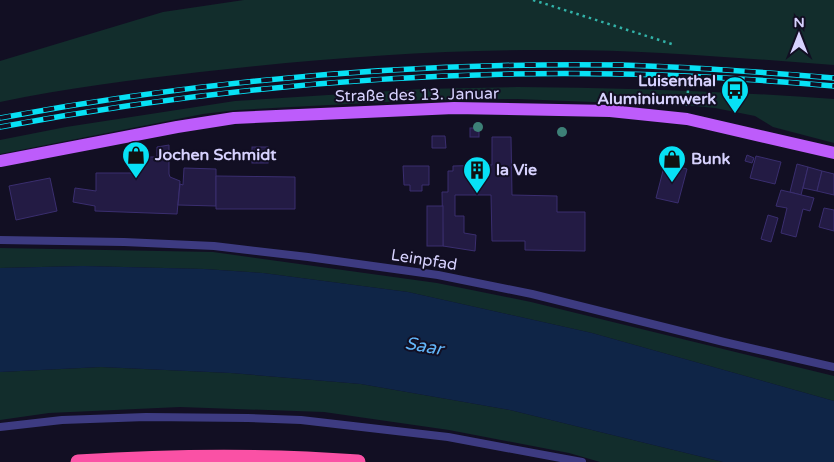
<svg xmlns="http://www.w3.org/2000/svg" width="834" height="462" viewBox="0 0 834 462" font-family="'Varela Round',sans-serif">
  <rect width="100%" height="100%" fill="#120f23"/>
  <g fill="#122d2c">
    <path d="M244,0H834V65C737,58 641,49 544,50C429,50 314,59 200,72C133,80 66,88 0,102V61L163,12Z"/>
    <path d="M517,87C622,88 728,91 834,99V143L773,127L755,116L715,108L694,106L517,99L423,100L237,110L203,114L0,154V140L66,127L235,101L422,89Z"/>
    <path d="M0,248L213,252L437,283L531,302L834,376V401L592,333L408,292L263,273L204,269L83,266L0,268Z"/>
    <path d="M101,367L231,373L361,384L510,410L723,462H600L569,453L449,430L324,412L180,407L49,413L0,420V372Z"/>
  </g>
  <path fill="#0f2547" d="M83,266L204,269L263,273L408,292L592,333L834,401V462H723L510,410L361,384L231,373L101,367L0,372V268Z"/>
  <g fill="#231b44" stroke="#3a2e6f">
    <rect x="470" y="128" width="9" height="9"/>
    <path d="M432,136H445L446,148H432Z"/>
    <path d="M492,137H511L512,195L557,196V212H585V251L525,250V241H492L491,195H455V216H464V233L476,235L475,251L443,246L442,192H448V171H453V166L492,165Z"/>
    <path d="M169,145V174L170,177L180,181L177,214L95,211V206L73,202L75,188L96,191V173H133V157H157V147Z"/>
    <rect x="252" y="147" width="16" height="16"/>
    <path d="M747,155L754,158L752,163L745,161Z"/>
    <path d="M756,156L781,162L775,184L750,178Z"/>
    <path d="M665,163L687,169L678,203L656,198Z"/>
    <path d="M797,164L808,167L801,195L790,192Z"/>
    <path d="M403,166H429V185H422V191H410V185H404Z"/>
    <path d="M808,167L822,171L817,191L803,188Z"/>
    <path d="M184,168L216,169V206L178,205L180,184L183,185Z"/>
    <path d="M822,171L834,174V195L817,191Z"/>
    <path d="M216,176L295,177V209H216Z"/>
    <path d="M50,178L57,211L16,220L9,186Z"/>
    <path d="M781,190L814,198L810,211L803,209L796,237L781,233L787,208L776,206Z"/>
    <rect x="427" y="206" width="16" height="40"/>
    <path d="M824,208L834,210V231L819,227Z"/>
    <path d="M768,215L778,218L771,242L761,239Z"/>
  </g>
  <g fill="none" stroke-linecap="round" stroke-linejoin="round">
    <g stroke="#32b2a8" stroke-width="2.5" stroke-dasharray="2.5 4" stroke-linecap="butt">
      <path d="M533,0L675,45"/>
      <path d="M687,106L688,90"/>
    </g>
    <g stroke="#3d3b81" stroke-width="8">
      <path d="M0,240L124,242L214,246L308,257L438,275L532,294L724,342L834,367"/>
      <path d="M0,427L62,420L146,417L248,418L301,420L448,437L582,462"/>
    </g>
    <path stroke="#bd5cfb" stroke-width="12" d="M0,161L177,127L234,118L454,108L610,111L687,119L834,153"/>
    <path stroke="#fa51a5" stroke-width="15" d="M78,462C172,456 265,455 358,462"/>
    <g stroke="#07e1f5" stroke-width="5.5">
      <g id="rail">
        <path d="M0,118C204,80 412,62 620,65C691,67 763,72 834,78"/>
        <path d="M0,127C204,89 412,70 620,74C691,75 763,80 834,86"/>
      </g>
    </g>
    <use href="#rail" stroke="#120f23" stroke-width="4" stroke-dasharray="11" stroke-linecap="butt"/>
  </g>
  <g fill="#3d8077">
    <circle cx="478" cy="127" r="5"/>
    <circle cx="562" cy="132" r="5"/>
  </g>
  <defs>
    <g id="bus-pin" transform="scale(1.4375)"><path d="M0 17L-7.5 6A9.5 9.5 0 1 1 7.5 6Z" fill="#07e1f5" stroke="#120f23"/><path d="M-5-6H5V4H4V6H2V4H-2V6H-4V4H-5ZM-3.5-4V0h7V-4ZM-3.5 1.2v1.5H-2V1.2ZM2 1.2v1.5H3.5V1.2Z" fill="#111"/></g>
    <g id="shop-pin" transform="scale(1.4375)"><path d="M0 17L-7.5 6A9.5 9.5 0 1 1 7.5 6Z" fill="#07e1f5" stroke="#120f23"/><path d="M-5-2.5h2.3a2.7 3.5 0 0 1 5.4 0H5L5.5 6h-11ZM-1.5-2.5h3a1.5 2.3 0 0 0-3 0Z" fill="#111"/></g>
    <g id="building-pin" transform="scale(1.4375)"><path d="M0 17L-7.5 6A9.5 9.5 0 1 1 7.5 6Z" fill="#07e1f5" stroke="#120f23"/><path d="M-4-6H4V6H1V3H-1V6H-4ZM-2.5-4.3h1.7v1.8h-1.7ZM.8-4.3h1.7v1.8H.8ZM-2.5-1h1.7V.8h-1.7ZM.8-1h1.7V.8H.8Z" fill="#111"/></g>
  </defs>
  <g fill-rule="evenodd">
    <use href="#bus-pin" x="735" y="90"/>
    <use href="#shop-pin" x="136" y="155"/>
    <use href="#shop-pin" x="672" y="159"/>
    <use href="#building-pin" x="477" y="170"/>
  </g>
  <g text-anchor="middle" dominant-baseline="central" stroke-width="4" stroke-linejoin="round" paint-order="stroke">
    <g font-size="16" font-weight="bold" fill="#d7d2fe" stroke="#120f23" text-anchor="start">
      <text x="716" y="81" text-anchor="end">Luisenthal<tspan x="716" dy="18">Aluminiumwerk</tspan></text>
      <text x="155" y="155">Jochen Schmidt</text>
      <text x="691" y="159">Bunk</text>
      <text x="496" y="170">la Vie</text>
    </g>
    <g font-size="16" fill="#d7d2fe" stroke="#120f23">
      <text transform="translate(417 95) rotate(-1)">Straße des 13. Januar</text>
      <text transform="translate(424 260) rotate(9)">Leinpfad</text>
    </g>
    <g font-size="18" font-style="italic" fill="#63b7fb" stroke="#120f23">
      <text transform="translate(424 346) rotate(10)">Saar</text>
    </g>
  </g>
  <g transform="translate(799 35)" stroke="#120f23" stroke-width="4" paint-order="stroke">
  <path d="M0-4L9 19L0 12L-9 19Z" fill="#d7d2fe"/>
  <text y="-8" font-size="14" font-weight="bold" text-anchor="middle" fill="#d7d2fe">N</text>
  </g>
</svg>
